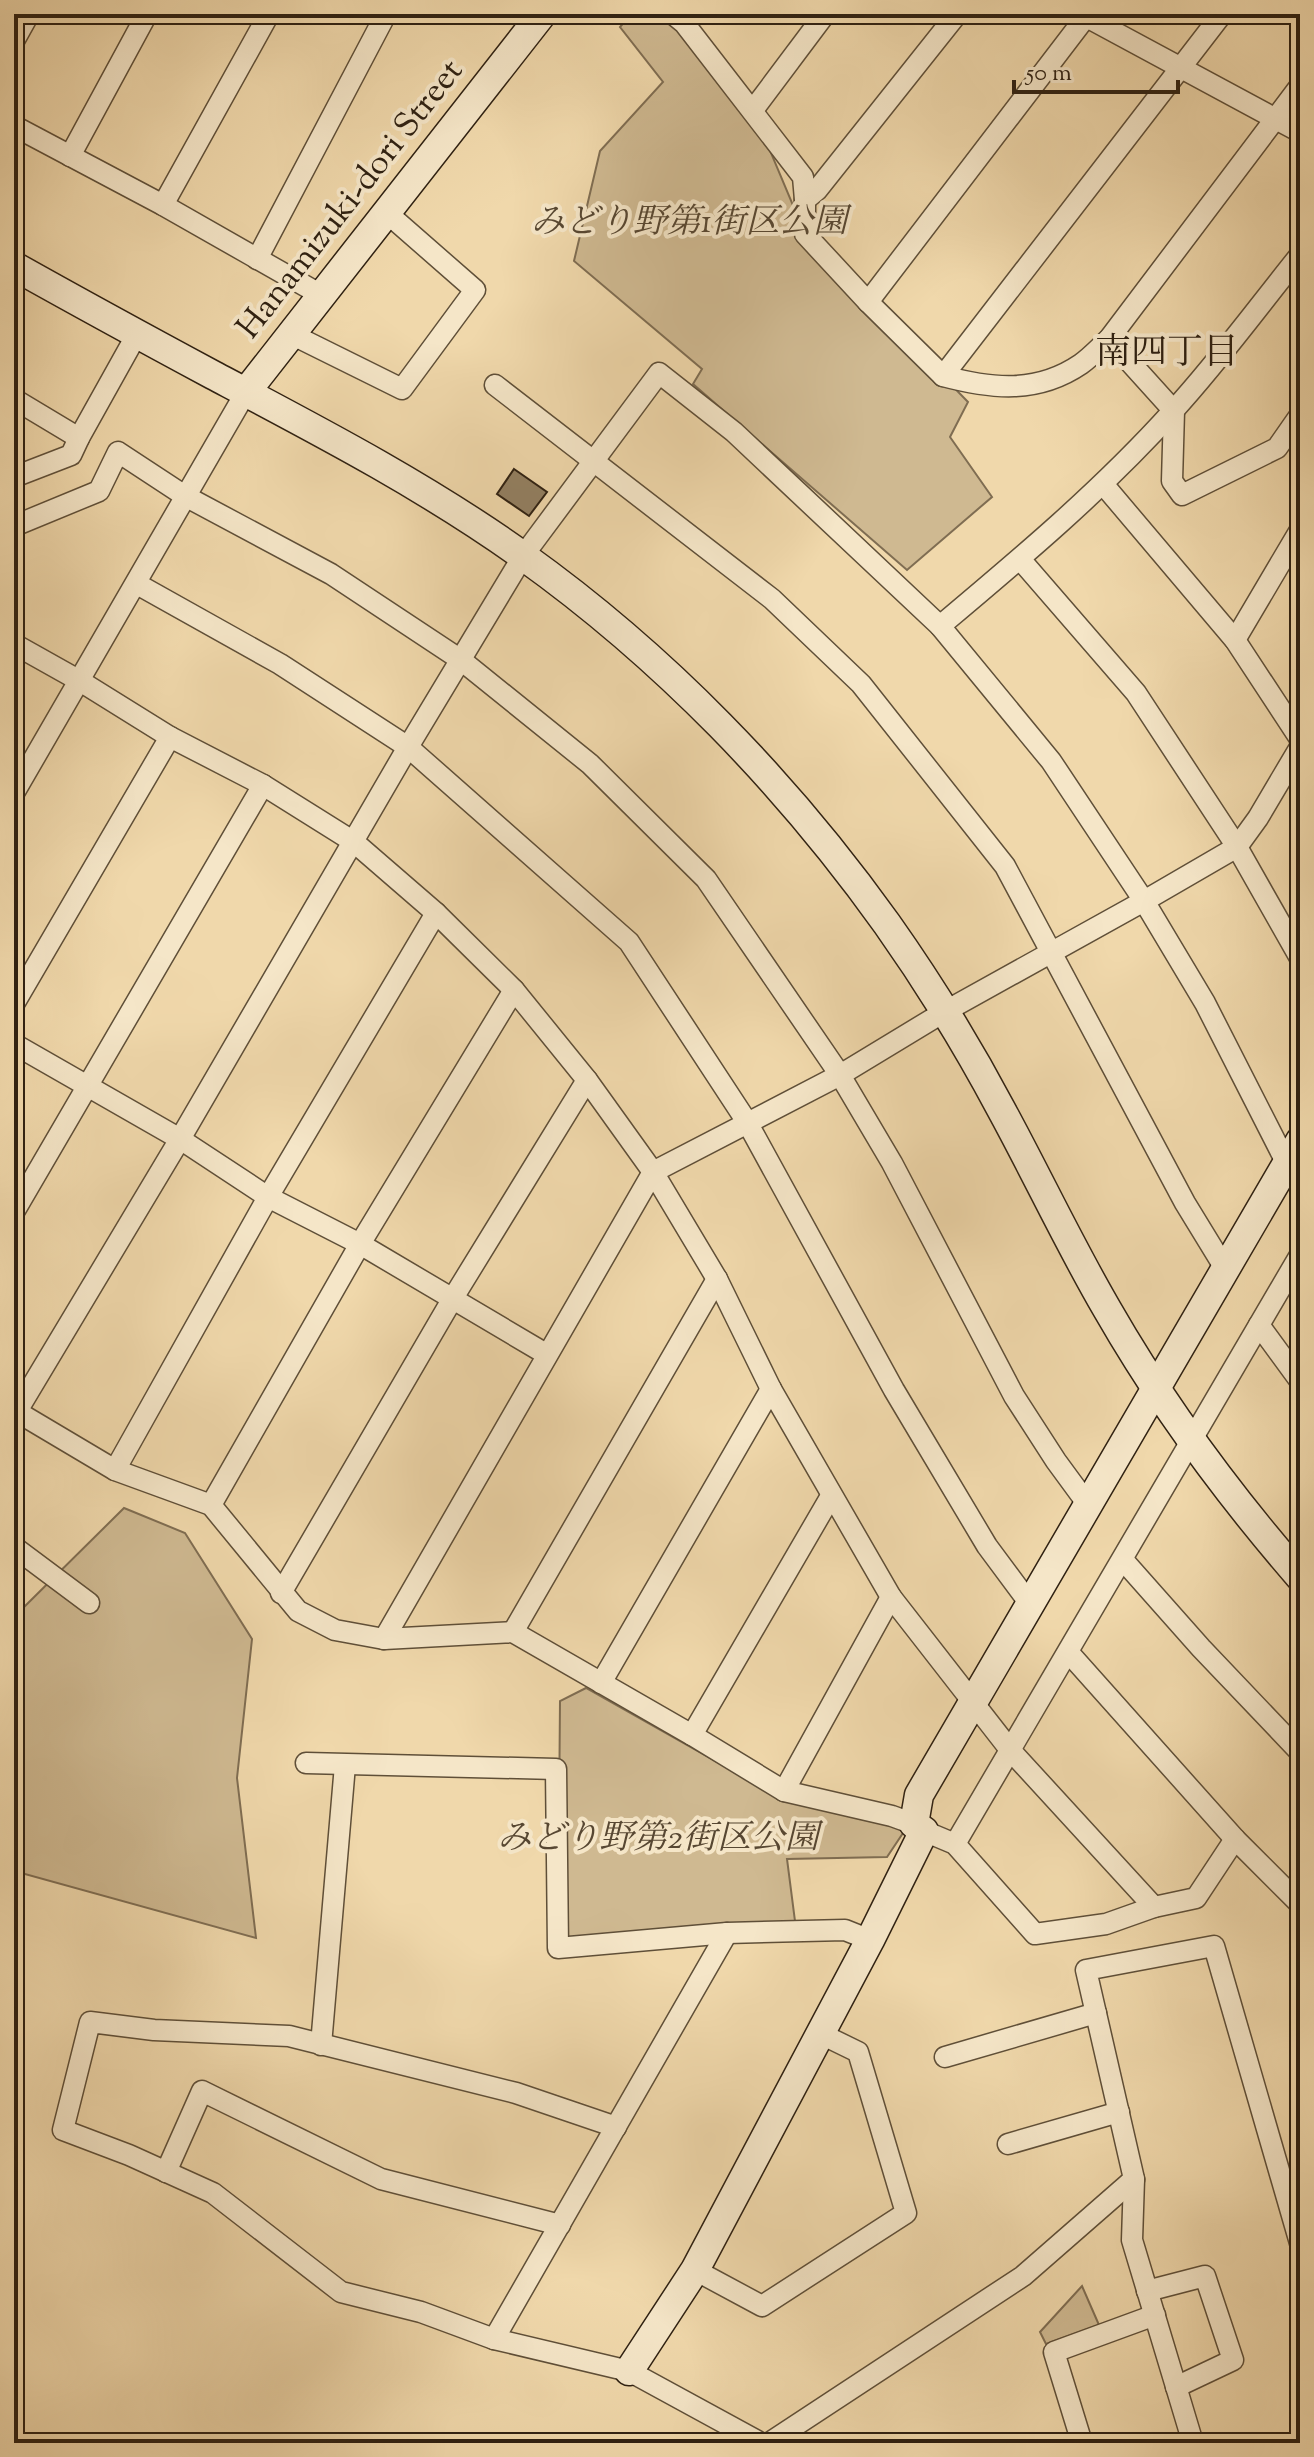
<svg xmlns="http://www.w3.org/2000/svg" width="1314" height="2457" viewBox="0 0 1314 2457" font-family="'Sorts Mill Goudy','Noto Serif JP',serif">
  <rect width="100%" height="100%" fill="#f0d8ab"/>
  <filter id="stains"><feTurbulence type="fractalNoise" baseFrequency=".0025" numOctaves="4"/><feColorMatrix values="0 0 0 0 .2 0 0 0 0 .09 0 0 0 0 .02 0 0 0 .5 -.17"/></filter>
  <radialGradient id="worn" r=".72"><stop offset=".6" stop-color="#630" stop-opacity="0"/><stop offset="1" stop-color="#630" stop-opacity=".3"/></radialGradient>
  <g fill="#cfb991" stroke="#7f6d52" stroke-width="2">
    <path d="M631,14H664L753,110L805,234L968,402L950,437L992,497L907,570L693,384L702,369L574,261L600,151L663,82L620,27Z"/>
    <path d="M124,1508L185,1533L252,1639L237,1778L256,1938L14,1871V1617Z"/>
    <path d="M586,1688L735,1772L905,1830L887,1857L787,1859L795,1921L786,1928L558,1941L560,1701Z"/>
    <path d="M1082,2286L1099,2325L1046,2344L1040,2332Z"/>
  </g>
  <path fill="#938062" stroke="#2f2112" stroke-width="2" d="M514,469L547,492L529,516L497,494Z"/>
  <g fill="none" stroke-linecap="round" stroke-linejoin="round">
    <g stroke="#5f4f38" stroke-width="23">
      <g id="street">
        <path d="M673,14L684,23L803,177L805,200L817,190L957,14"/>
        <path d="M1081,14L1300,132"/>
        <path d="M14,41L29,14"/>
        <path d="M1300,86L1109,339L1174,411L1172,481L1182,495L1277,448L1300,415"/>
        <path d="M753,110L825,14"/>
        <path d="M14,126L163,205L323,296"/>
        <path d="M70,156L147,14"/>
        <path d="M805,200V234L868,302L943,376L1222,14"/>
        <path d="M163,205L269,14"/>
        <path d="M257,259L386,14"/>
        <path d="M868,302L1088,14"/>
        <path d="M293,335L402,389L475,290L387,213"/>
        <path d="M943,376C992,389 1037,394 1081,364C1091,357 1100,347 1109,339"/>
        <path d="M495,385L772,599L861,684L1005,866L1185,1203L1226,1270"/>
        <path d="M14,399L79,438L71,455L14,477"/>
        <path d="M79,438L137,334"/>
        <path d="M1103,484L1235,640L1300,739"/>
        <path d="M14,526L99,491L118,452L185,496L331,574L461,660L590,764L706,879L840,1075L892,1163L1014,1396L1056,1461L1089,1506"/>
        <path d="M1020,559L1136,693L1237,847L1300,958"/>
        <path d="M137,584L280,664L408,747L629,942L747,1122L894,1390L987,1546L1030,1604"/>
        <path d="M940,626L1051,761L1144,901L1205,1003L1287,1164"/>
        <path d="M1235,640L1300,530"/>
        <path d="M14,644L80,681L170,737L263,785L354,842L436,913L514,990L587,1080L653,1172L717,1279L771,1389L891,1597L1011,1751L1154,1907"/>
        <path d="M14,793L246,392"/>
        <path d="M14,1004L170,737"/>
        <path d="M14,1044L180,1139L268,1197L360,1244L546,1354"/>
        <path d="M14,1212L263,785"/>
        <path d="M1259,1325L1300,1381"/>
        <path d="M14,1410L115,1470L211,1505L298,1611L335,1630L384,1639L513,1632L692,1735L784,1791L892,1816L914,1824"/>
        <path d="M17,1411L180,1139L408,747L523,556L659,373L734,432L940,626C1021,558 1102,490 1173,411C1218,362 1258,307 1300,255"/>
        <path d="M115,1470L268,1197L436,913"/>
        <path d="M211,1505L360,1244L514,990"/>
        <path d="M14,1547L89,1603"/>
        <path d="M1123,1560L1201,1648L1300,1752"/>
        <path d="M281,1593L453,1298L587,1080"/>
        <path d="M513,1632L717,1279"/>
        <path d="M384,1639L653,1172L840,1075L944,1012L1144,901L1237,847L1258,818L1300,747"/>
        <path d="M1069,1653L1235,1839"/>
        <path d="M601,1683L771,1389"/>
        <path d="M692,1735L831,1496"/>
        <path d="M306,1763L556,1769L558,1948L727,1933L845,1930L870,1940"/>
        <path d="M784,1791L891,1597"/>
        <path d="M924,1831L955,1844L1035,1934L1106,1924L1154,1907L1196,1898L1235,1839L1300,1904"/>
        <path d="M955,1844L1300,1255"/>
        <path d="M321,2045L345,1765"/>
        <path d="M945,2057L1096,2013"/>
        <path d="M616,2127L516,2093L289,2036L154,2030L90,2022L63,2130L129,2155L213,2193L341,2292L421,2312L494,2339L629,2371L761,2443"/>
        <path d="M1008,2144L1119,2112"/>
        <path d="M166,2172L202,2091L381,2179L560,2225"/>
        <path d="M1134,2179L1132,2240L1193,2443"/>
        <path d="M695,2270L762,2306L906,2213L858,2052L819,2033"/>
        <path d="M1147,2291L1205,2276L1233,2360L1176,2387"/>
        <path d="M494,2339L727,1933"/>
        <path d="M769,2443L1023,2276L1134,2179L1086,1970L1214,1946L1300,2243"/>
        <path d="M1082,2443L1054,2352L1155,2315"/>
      </g>
    </g>
    <g stroke="#2f2112" stroke-width="31">
      <g id="secondary">
        <path d="M14,266C80,303 146,339 213,375C319,431 425,486 523,556C663,656 787,784 887,924C928,982 967,1045 1001,1109C1037,1175 1069,1244 1107,1309C1162,1405 1228,1494 1300,1577"/>
        <path d="M246,392L542,14"/>
        <path d="M629,2371L695,2270L870,1940L924,1831L914,1824L919,1795L1300,1141"/>
      </g>
    </g>
    <use href="#street" stroke="#f5e6c8" stroke-width="20"/>
    <use href="#secondary" stroke="#f5e6c8" stroke-width="28"/>
  </g>
  <g text-anchor="middle" dominant-baseline="central" stroke-width="8" stroke-linejoin="round" paint-order="stroke">
    <g font-size="34" fill="#2f2112" stroke="#f5e6c8">
      <text transform="translate(351 200) rotate(-52)">Hanamizuki-dori Street</text>
    </g>
    <g font-size="34" font-style="italic" fill="#574732" stroke="#f5e6c8">
      <text x="689" y="223">みどり野第1街区公園</text>
      <text x="658" y="1839">みどり野第2街区公園</text>
    </g>
    <g font-size="36" fill="#2f2112" stroke="#f5e6c8">
      <text x="1167" y="354">南四丁目</text>
    </g>
  </g>
  <rect width="1314" height="2457" fill="none" stroke="#f0d8ab" stroke-width="48"/>
  <rect x="16" y="16" width="1282" height="2425" fill="none" stroke="#2f2112" stroke-width="4"/>
  <rect x="24" y="24" width="1266" height="2409" fill="none" stroke="#2f2112" stroke-width="2"/>
  <path d="M1014 80v12h164v-12" fill="none" stroke="#2f2112" stroke-width="4"/>
  <text x="1026" y="80" font-size="24" fill="#2f2112" stroke="#f5e6c8" stroke-width="6" paint-order="stroke">50 m</text>
  <rect width="100%" height="100%" filter="url(#stains)"/>
  <rect width="100%" height="100%" fill="url(#worn)"/>
</svg>
